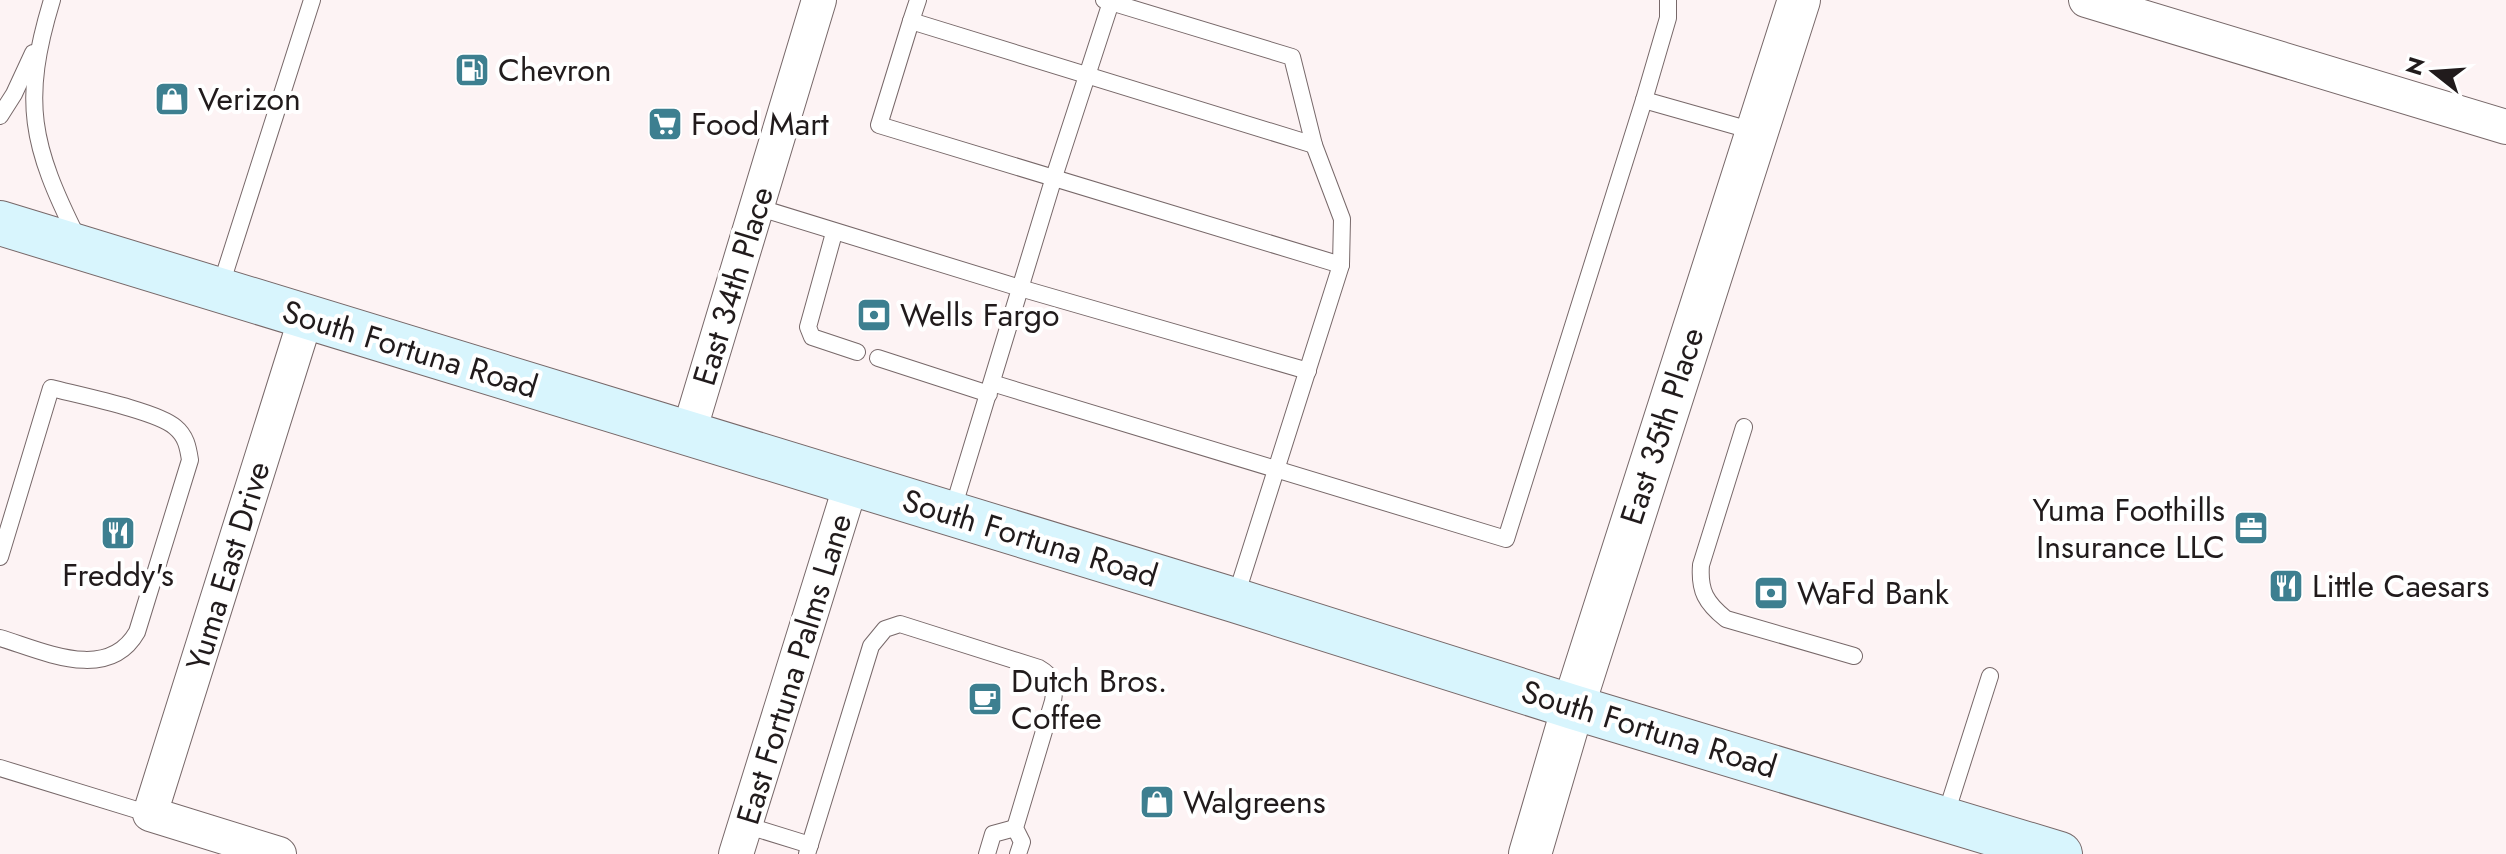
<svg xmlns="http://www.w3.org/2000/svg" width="2506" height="854" viewBox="0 0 2506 854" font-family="Jost,sans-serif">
  <rect width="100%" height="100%" fill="#fdf3f4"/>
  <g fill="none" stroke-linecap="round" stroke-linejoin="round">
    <g stroke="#776869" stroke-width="18">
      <g id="service">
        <path d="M52,0C21,102 31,145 78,239"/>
        <path d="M918,0L911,21L1314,145"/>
        <path d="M1104,0L1292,57L1314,145L1342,219L1341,265L1235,599"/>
        <path d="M911,21L879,125L1341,265"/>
        <path d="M1644,100L1757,132"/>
        <path d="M0,116L14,94L33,53"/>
        <path d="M757,207L1020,288L1308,371"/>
        <path d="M834,233L808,327L812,337L857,352"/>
        <path d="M220,288L312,0"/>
        <path d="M878,358L989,394"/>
        <path d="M992,383L1506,539L1644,100L1668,18V0"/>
        <path d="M1744,427L1701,565C1699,591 1706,603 1726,619L1854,656"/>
        <path d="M952,512L1054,177L1111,2"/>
        <path d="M0,557L51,388C78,395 157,411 175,427C186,436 188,447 190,460L137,632C108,683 43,651 0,638"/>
        <path d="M0,768L150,814"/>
        <path d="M1945,817L1990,676"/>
        <path d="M745,825L810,845"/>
        <path d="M807,854L871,646L885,629L900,624L1039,668C1053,676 1056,684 1053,701L1015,828L1022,842L1018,854"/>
        <path d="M987,854L993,834L1015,828"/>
      </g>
    </g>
    <g stroke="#776869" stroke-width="36">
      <g id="minor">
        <path d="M2086,0L2506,127"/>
        <path d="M688,435L819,0"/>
        <path d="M279,854L150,814L306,317"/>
        <path d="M736,854L851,484"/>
      </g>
    </g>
    <g stroke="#776869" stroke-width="44">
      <path id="tertiary" d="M1530,854L1573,707L1799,0"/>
    </g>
    <g stroke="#776869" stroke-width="46">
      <path id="secondary" d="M0,223L1234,600L1573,707L2060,854"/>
    </g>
    <use href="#service" stroke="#fff" stroke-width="16"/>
    <use href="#minor" stroke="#fff" stroke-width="34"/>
    <use href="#tertiary" stroke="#fff" stroke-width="42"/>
    <use href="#secondary" stroke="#d8f5fd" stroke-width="44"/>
  </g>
  <defs>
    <g id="fuel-square" transform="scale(1.8)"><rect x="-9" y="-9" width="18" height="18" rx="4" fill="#3d7f90" stroke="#fff"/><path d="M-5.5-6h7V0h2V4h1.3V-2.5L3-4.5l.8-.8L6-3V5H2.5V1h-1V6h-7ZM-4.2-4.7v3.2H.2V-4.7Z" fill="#fff"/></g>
    <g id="shop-square" transform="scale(1.8)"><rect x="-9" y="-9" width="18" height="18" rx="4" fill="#3d7f90" stroke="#fff"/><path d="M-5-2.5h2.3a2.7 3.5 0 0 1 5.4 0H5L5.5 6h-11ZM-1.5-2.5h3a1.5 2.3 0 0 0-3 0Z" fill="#fff"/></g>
    <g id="supermarket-square" transform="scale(1.8)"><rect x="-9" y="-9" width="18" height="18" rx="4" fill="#3d7f90" stroke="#fff"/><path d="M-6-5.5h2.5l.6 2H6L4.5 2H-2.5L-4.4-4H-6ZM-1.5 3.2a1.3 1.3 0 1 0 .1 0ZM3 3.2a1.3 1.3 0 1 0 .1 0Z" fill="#fff"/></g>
    <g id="bank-square" transform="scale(1.8)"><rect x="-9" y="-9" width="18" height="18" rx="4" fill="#3d7f90" stroke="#fff"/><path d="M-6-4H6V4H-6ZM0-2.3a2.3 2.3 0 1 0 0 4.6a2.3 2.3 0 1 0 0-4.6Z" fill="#fff"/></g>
    <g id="office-square" transform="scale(1.8)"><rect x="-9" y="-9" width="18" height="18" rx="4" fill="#3d7f90" stroke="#fff"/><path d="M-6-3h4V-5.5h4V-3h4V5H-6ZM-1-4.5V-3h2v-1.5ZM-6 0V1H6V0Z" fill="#fff"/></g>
    <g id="restaurant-square" transform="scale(1.8)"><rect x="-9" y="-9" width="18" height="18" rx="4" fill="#3d7f90" stroke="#fff"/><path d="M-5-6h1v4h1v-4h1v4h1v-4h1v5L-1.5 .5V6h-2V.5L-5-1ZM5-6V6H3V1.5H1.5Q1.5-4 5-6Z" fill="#fff"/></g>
    <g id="cafe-square" transform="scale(1.8)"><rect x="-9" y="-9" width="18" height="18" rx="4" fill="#3d7f90" stroke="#fff"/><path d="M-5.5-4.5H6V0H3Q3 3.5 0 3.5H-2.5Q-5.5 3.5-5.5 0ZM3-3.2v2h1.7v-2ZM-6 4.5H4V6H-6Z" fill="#fff"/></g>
  </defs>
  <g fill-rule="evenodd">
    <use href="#fuel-square" x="472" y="70"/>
    <use href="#shop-square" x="172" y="99"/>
    <use href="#supermarket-square" x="665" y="124"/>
    <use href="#bank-square" x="874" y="315"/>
    <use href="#office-square" x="2251" y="528"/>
    <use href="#restaurant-square" x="118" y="533"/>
    <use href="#restaurant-square" x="2286" y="586"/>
    <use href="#bank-square" x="1771" y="593"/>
    <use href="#cafe-square" x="985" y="699"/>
    <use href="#shop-square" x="1157" y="802"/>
  </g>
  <g text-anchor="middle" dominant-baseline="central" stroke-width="8" stroke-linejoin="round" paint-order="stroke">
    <g font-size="32" fill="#211b1c" stroke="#fff" text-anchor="start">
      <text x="498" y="70">Chevron</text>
      <text x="198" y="99">Verizon</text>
      <text x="691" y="124">Food Mart</text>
      <text x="900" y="315">Wells Fargo</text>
      <text x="2225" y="510" text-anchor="end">Yuma Foothills<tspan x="2225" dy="37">Insurance LLC</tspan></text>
      <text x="118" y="575" text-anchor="middle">Freddy's</text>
      <text x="2312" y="586">Little Caesars</text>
      <text x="1797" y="593">WaFd Bank</text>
      <text x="1011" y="681">Dutch Bros.<tspan x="1011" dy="37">Coffee</tspan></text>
      <text x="1183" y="802">Walgreens</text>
    </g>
    <g font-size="32" fill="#211b1c" stroke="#fff">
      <text transform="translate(733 286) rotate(-73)">East 34th Place</text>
      <text transform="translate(410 349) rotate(17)">South Fortuna Road</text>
      <text transform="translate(1662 426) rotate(-72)">East 35th Place</text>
      <text transform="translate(1030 538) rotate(17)">South Fortuna Road</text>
      <text transform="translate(228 566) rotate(-73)">Yuma East Drive</text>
      <text transform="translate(794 669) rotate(-73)">East Fortuna Palms Lane</text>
      <text transform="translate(1649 729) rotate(17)">South Fortuna Road</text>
    </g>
  </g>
  <g transform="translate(2434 72) rotate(287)" stroke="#ffffff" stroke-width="6" paint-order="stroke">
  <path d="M0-6L14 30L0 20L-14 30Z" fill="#211b1c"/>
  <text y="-12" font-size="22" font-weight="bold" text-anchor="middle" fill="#211b1c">N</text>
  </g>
</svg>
